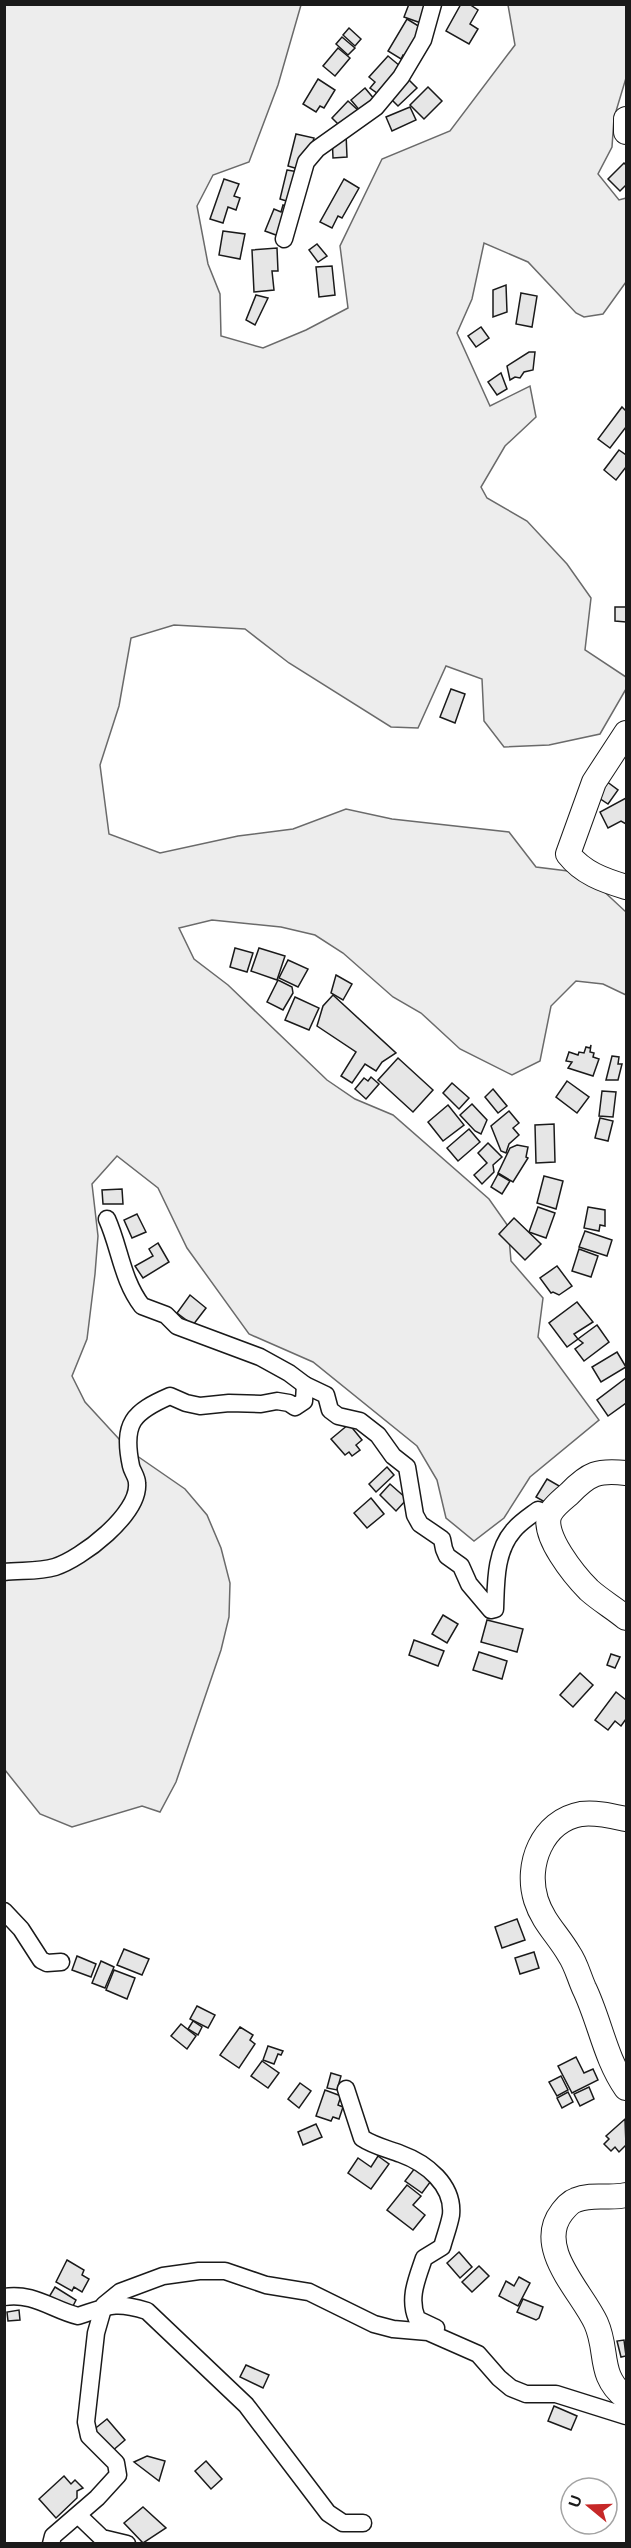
<svg xmlns="http://www.w3.org/2000/svg" width="631" height="2548" viewBox="0 0 631 2548" font-family="Arial,sans-serif">
  <rect width="100%" height="100%" fill="#fff"/>
  <path fill="#ededed" stroke="#6a6a6a" stroke-width="1.5" d="M5,5H301L278,85L249,162L213,175L197,206L208,264L220,294L221,336L263,348L306,330L348,308L340,246L382,159L450,131L515,45L508,5H626V78L614,118L612,147L598,174L619,200L626,198V282L603,314L584,317L576,313L528,262L484,243L472,299L457,333L490,406L530,386L536,417L505,446L481,487L487,498L527,521L567,564L591,598L585,650L626,677V689L600,734L549,745L504,747L484,721L482,679L446,666L418,728L391,727L289,663L245,629L174,625L131,638L119,706L100,765L109,834L160,853L238,836L293,829L346,809L392,819L509,832L536,867L584,873L626,912V995L603,984L576,981L551,1006L540,1061L512,1075L460,1049L421,1013L393,997L343,953L315,935L281,927L212,920L179,928L194,959L228,985L327,1080L355,1099L393,1115L489,1199L508,1226L511,1261L543,1298L538,1337L599,1420L530,1477L504,1518L474,1541L446,1518L437,1480L417,1446L313,1362L249,1334L187,1248L158,1188L117,1156L92,1184L98,1236L95,1274L87,1339L72,1376L85,1402L130,1451L185,1489L207,1515L221,1548L230,1583L229,1617L221,1650L176,1782L160,1812L142,1806L72,1827L40,1814L5,1770Z"/>
  <g fill="#e6e6e6" stroke="#1a1a1a" stroke-width="1.5">
    <path d="M409,4H432L421,23L404,17Z"/>
    <path d="M461,4H469L478,10L470,24L478,29L469,44L446,31Z"/>
    <path d="M407,19L425,30L408,58L403,55L401,59L388,51Z"/>
    <path d="M349,28L361,39L355,46L343,35Z"/>
    <path d="M342,37L355,48L348,55L336,44Z"/>
    <path d="M338,48L350,58L335,76L323,66Z"/>
    <path d="M388,56L400,66L377,93L370,88L375,82L369,77Z"/>
    <path d="M407,78L417,88L398,106L388,96Z"/>
    <path d="M318,79L335,90L324,108L320,106L316,112L303,104Z"/>
    <path d="M428,87L442,101L424,119L410,105Z"/>
    <path d="M365,88L375,100L361,112L351,100Z"/>
    <path d="M348,101L360,112L344,130L332,118Z"/>
    <path d="M410,107L416,120L392,131L386,117Z"/>
    <path d="M346,133L347,157L333,158L332,134Z"/>
    <path d="M296,134L314,138L305,171L288,166Z"/>
    <path d="M624,163L626,165V185L620,191L608,179Z"/>
    <path d="M287,170L305,173L296,204L280,199Z"/>
    <path d="M224,179L239,184L234,196L240,198L236,210L228,207L223,223L210,219Z"/>
    <path d="M344,179L359,188L342,218L338,216L332,228L320,222Z"/>
    <path d="M283,205L295,210L284,238L265,231L274,209L281,212Z"/>
    <path d="M223,231L245,234L240,259L219,255Z"/>
    <path d="M317,244L327,256L318,262L309,250Z"/>
    <path d="M277,248L278,271H272L274,290L254,292L252,250Z"/>
    <path d="M332,266L335,295L319,297L316,267Z"/>
    <path d="M506,285L507,312L493,317V290Z"/>
    <path d="M521,293L537,296L532,327L516,324Z"/>
    <path d="M256,295L268,298L255,325L246,320Z"/>
    <path d="M481,327L489,338L476,347L468,336Z"/>
    <path d="M529,352H535L533,370L524,372L520,378L515,377L510,380L507,366Z"/>
    <path d="M501,373L507,389L497,395L488,382Z"/>
    <path d="M622,407L626,411V427L610,448L598,439Z"/>
    <path d="M619,450L626,455V467L616,480L604,470Z"/>
    <path d="M615,607H626V622L615,621Z"/>
    <path d="M451,689L465,694L455,723L440,717Z"/>
    <path d="M606,781L618,790L608,804L596,796Z"/>
    <path d="M626,798V824L621,821L608,828L600,812Z"/>
    <path d="M235,948L253,953L247,972L230,967Z"/>
    <path d="M259,948L285,956L277,980L251,971Z"/>
    <path d="M288,960L308,969L298,987L279,978Z"/>
    <path d="M336,975L352,984L343,1000L331,993Z"/>
    <path d="M278,980L292,987L293,993L283,1010L267,1002Z"/>
    <path d="M333,995L396,1053L382,1062L376,1071L365,1064L352,1083L341,1076L356,1052L317,1026L323,1006Z"/>
    <path d="M295,997L319,1008L309,1030L285,1020Z"/>
    <path d="M591,1045L590,1052L594,1053L593,1057L599,1059L593,1076L568,1068L572,1062L566,1061L569,1052L578,1055L579,1052L584,1053L586,1047L590,1048Z"/>
    <path d="M612,1056L619,1057L618,1064H622L618,1080H606Z"/>
    <path d="M398,1058L433,1090L413,1112L378,1080Z"/>
    <path d="M371,1077L379,1084L366,1099L355,1089L364,1078L368,1081Z"/>
    <path d="M567,1081L589,1097L577,1113L556,1097Z"/>
    <path d="M452,1083L469,1098L459,1109L443,1093Z"/>
    <path d="M493,1089L507,1106L498,1113L485,1097Z"/>
    <path d="M602,1091L616,1092L613,1117L599,1116Z"/>
    <path d="M472,1104L487,1120L481,1134L475,1131L460,1115Z"/>
    <path d="M448,1105L464,1125L443,1141L428,1122Z"/>
    <path d="M509,1111L519,1123L513,1128L519,1135L509,1144L506,1153L501,1151L491,1126Z"/>
    <path d="M600,1118L613,1121L608,1141L595,1138Z"/>
    <path d="M554,1124L555,1162L536,1163L535,1125Z"/>
    <path d="M469,1129L480,1142L458,1161L447,1148Z"/>
    <path d="M488,1143L502,1157L493,1165L494,1172L482,1184L474,1175L487,1163L478,1153Z"/>
    <path d="M517,1145L528,1147L526,1157L528,1158L513,1182L498,1173L510,1148Z"/>
    <path d="M498,1174L510,1181L502,1194L491,1187Z"/>
    <path d="M544,1176L563,1181L556,1209L537,1203Z"/>
    <path d="M122,1189L123,1204H103L102,1190Z"/>
    <path d="M538,1207L555,1213L546,1238L529,1232Z"/>
    <path d="M588,1207L605,1210V1226L600,1225L599,1231L584,1228Z"/>
    <path d="M137,1214L146,1232L132,1238L124,1220Z"/>
    <path d="M514,1218L541,1244L525,1260L499,1234Z"/>
    <path d="M585,1231L612,1240L607,1256L579,1247Z"/>
    <path d="M158,1243L169,1262L143,1278L135,1266L153,1256L149,1249Z"/>
    <path d="M579,1249L598,1256L591,1277L572,1271Z"/>
    <path d="M557,1266L572,1286L559,1295L553,1292L551,1293L540,1278Z"/>
    <path d="M190,1295L206,1308L193,1325L177,1313Z"/>
    <path d="M577,1302L593,1322L574,1334L578,1339L567,1347L549,1323Z"/>
    <path d="M597,1325L609,1342L584,1361L575,1349L583,1343L578,1339Z"/>
    <path d="M617,1352L626,1367L601,1382L592,1367Z"/>
    <path d="M626,1378V1403L608,1416L597,1400Z"/>
    <path d="M349,1424L362,1440L356,1445L360,1450L352,1456L349,1452L345,1455L331,1439Z"/>
    <path d="M387,1467L394,1475L376,1492L369,1484Z"/>
    <path d="M547,1479L561,1487L550,1505L536,1497Z"/>
    <path d="M390,1484L407,1499L396,1511L380,1495Z"/>
    <path d="M371,1498L384,1514L367,1528L354,1513Z"/>
    <path d="M443,1615L458,1624L447,1643L432,1634Z"/>
    <path d="M487,1620L523,1629L517,1652L481,1642Z"/>
    <path d="M414,1640L444,1651L438,1666L409,1655Z"/>
    <path d="M479,1652L507,1661L502,1679L473,1670Z"/>
    <path d="M611,1654L620,1657L615,1668L607,1665Z"/>
    <path d="M580,1673L593,1685L573,1707L560,1695Z"/>
    <path d="M616,1692L626,1700V1719L621,1726L615,1721L608,1730L595,1720Z"/>
    <path d="M517,1919L525,1940L502,1948L495,1927Z"/>
    <path d="M124,1949L149,1959L142,1975L117,1965Z"/>
    <path d="M534,1952L539,1968L520,1974L515,1958Z"/>
    <path d="M77,1956L96,1964L91,1977L72,1970Z"/>
    <path d="M101,1961L114,1967L105,1988L92,1983Z"/>
    <path d="M114,1970L135,1978L127,1999L106,1990Z"/>
    <path d="M197,2006L215,2015L208,2028L190,2019Z"/>
    <path d="M193,2021L202,2027L198,2035L188,2029Z"/>
    <path d="M181,2024L196,2036L187,2049L171,2036Z"/>
    <path d="M240,2027L253,2035L250,2040L255,2044L239,2068L220,2055Z"/>
    <path d="M268,2046L283,2051L281,2055L278,2054L274,2064L263,2060Z"/>
    <path d="M576,2057L584,2073L593,2069L598,2080L572,2093L558,2066Z"/>
    <path d="M262,2061L279,2073L268,2088L251,2076Z"/>
    <path d="M331,2073L341,2076L337,2090L327,2088Z"/>
    <path d="M561,2076L568,2090L557,2096L549,2082Z"/>
    <path d="M300,2083L311,2091L299,2108L288,2099Z"/>
    <path d="M589,2087L594,2099L580,2106L574,2094Z"/>
    <path d="M325,2090L341,2096L338,2105L343,2107L339,2119L333,2117L331,2121L316,2116Z"/>
    <path d="M568,2092L573,2102L562,2108L557,2098Z"/>
    <path d="M625,2119L626,2145L619,2152L615,2147L611,2151L604,2144L609,2139L606,2136Z"/>
    <path d="M316,2124L322,2137L303,2145L298,2132Z"/>
    <path d="M378,2156L389,2164L371,2189L348,2173L358,2158L371,2167Z"/>
    <path d="M415,2168L431,2181L422,2193L405,2181Z"/>
    <path d="M407,2185L421,2196L413,2205L425,2215L413,2230L387,2210Z"/>
    <path d="M459,2252L472,2267L460,2278L447,2263Z"/>
    <path d="M67,2260L84,2270L82,2275L89,2279L82,2292L74,2287L72,2291L56,2282Z"/>
    <path d="M479,2266L489,2276L472,2292L462,2282Z"/>
    <path d="M519,2277L530,2283L518,2306L499,2296L506,2281L514,2286Z"/>
    <path d="M55,2287L76,2300L71,2310L49,2297Z"/>
    <path d="M523,2299L543,2307L539,2318L536,2320L517,2312Z"/>
    <path d="M19,2310L20,2320L8,2321L7,2312Z"/>
    <path d="M624,2340L626,2356L621,2357L617,2341Z"/>
    <path d="M246,2365L269,2375L263,2388L240,2377Z"/>
    <path d="M554,2406L577,2416L571,2430L548,2421Z"/>
    <path d="M107,2419L125,2440L111,2452L92,2431Z"/>
    <path d="M147,2456L165,2461L159,2481L134,2462Z"/>
    <path d="M206,2461L222,2479L211,2489L195,2471Z"/>
    <path d="M64,2476L71,2484L75,2480L83,2488L77,2491V2498L56,2518L39,2499Z"/>
    <path d="M143,2507L166,2528L143,2543L124,2523Z"/>
  </g>
  <g fill="none" stroke-linecap="round" stroke-linejoin="round">
    <g stroke="#1a1a1a" stroke-width="19">
      <g id="street">
        <path d="M284,239L306,162L317,149L376,107L401,77L423,40L433,4"/>
        <path d="M107,1219C120,1248 122,1280 142,1306L166,1315L177,1326L260,1357L289,1373L305,1385L326,1395L330,1410L338,1416L360,1421L378,1435L393,1456L407,1467L415,1515L420,1524L442,1539L444,1549L447,1556L461,1566L469,1584L491,1610L495,1609C496,1583 495,1552 513,1531C519,1523 530,1516 538,1510L549,1515"/>
        <path d="M4,1572C21,1570 39,1572 55,1567C81,1559 140,1514 137,1483C137,1477 132,1471 131,1466C122,1423 133,1412 170,1396L186,1403L200,1406L229,1403L261,1404L277,1401L289,1403L295,1407L304,1401L305,1385"/>
        <path d="M4,1911L21,1929L41,1960L47,1963L61,1962"/>
        <path d="M346,2089L362,2138C374,2146 388,2149 401,2154C426,2163 454,2185 451,2215C449,2226 445,2236 442,2247L424,2258C417,2279 408,2298 417,2319L436,2328"/>
        <path d="M4,2297C33,2292 53,2310 78,2316C109,2306 114,2301 147,2311L246,2405L328,2513L343,2523H363"/>
        <path d="M78,2515L102,2538L127,2544"/>
        <path d="M51,2544L53,2536L97,2498L118,2475L116,2463L89,2436L86,2422L96,2333L104,2305L120,2292L163,2276L199,2271H225L266,2285L309,2292L374,2324L393,2329L428,2332L478,2354L499,2378L511,2388L526,2394H556L626,2416"/>
      </g>
    </g>
    <g stroke="#1a1a1a" stroke-width="26">
      <g id="secondary">
        <path d="M626,119V132"/>
        <path d="M626,733L594,782L568,854C583,873 603,880 626,887"/>
        <path d="M626,1473C598,1470 589,1473 569,1494C563,1499 553,1507 550,1514C540,1534 576,1577 589,1590C600,1600 614,1608 626,1618"/>
        <path d="M626,1819C612,1816 596,1812 581,1814C542,1821 525,1865 536,1900C543,1922 558,1935 569,1954C576,1964 579,1977 584,1988C600,2021 605,2058 626,2088"/>
        <path d="M626,2195C610,2199 592,2193 576,2200C570,2202 566,2207 562,2212C534,2248 582,2292 596,2323C609,2352 597,2375 626,2398"/>
      </g>
    </g>
    <use href="#street" stroke="#fff" stroke-width="16"/>
    <use href="#secondary" stroke="#fff" stroke-width="24"/>
  </g>
  <rect width="631" height="2548" fill="none" stroke="#1a1a1a" stroke-width="12"/>
  <g transform="translate(589 2506) rotate(289)"><circle r="28" fill="#ffffff" stroke="#a3a3a3" stroke-width="1.5"/>
  <path d="M0-4.5L10 22L0 15L-10 22Z" fill="#c62828"/>
  <text y="-9" font-size="16" font-weight="bold" text-anchor="middle" fill="#1a1a1a">U</text>
  </g>
</svg>
